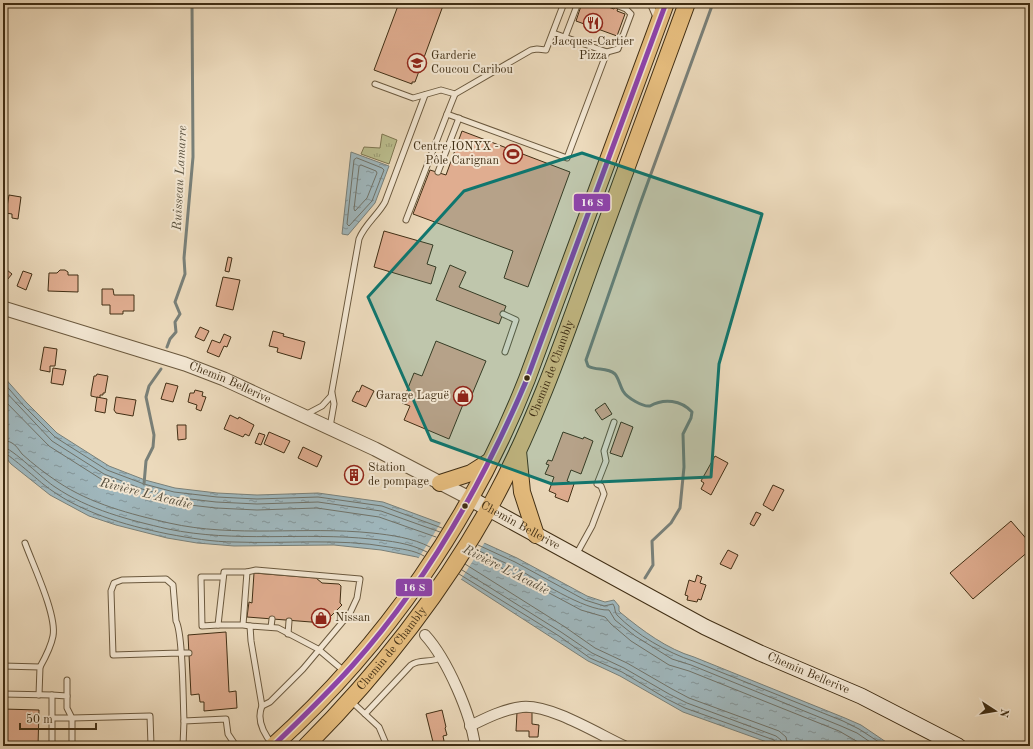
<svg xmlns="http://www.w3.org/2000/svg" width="1033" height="749" viewBox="0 0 1033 749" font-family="'Old Standard TT',serif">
  <defs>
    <pattern id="grass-tufts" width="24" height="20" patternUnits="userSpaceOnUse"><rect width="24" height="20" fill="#bbbe8e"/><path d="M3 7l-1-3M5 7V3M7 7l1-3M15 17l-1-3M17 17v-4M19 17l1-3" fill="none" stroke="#999b73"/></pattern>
    <pattern id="water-ripples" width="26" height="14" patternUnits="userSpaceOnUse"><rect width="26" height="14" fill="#9fb7bd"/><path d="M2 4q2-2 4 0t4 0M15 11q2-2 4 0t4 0" fill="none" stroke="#839598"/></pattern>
  </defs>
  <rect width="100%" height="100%" fill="#ecdabc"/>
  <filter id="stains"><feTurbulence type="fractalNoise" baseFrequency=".005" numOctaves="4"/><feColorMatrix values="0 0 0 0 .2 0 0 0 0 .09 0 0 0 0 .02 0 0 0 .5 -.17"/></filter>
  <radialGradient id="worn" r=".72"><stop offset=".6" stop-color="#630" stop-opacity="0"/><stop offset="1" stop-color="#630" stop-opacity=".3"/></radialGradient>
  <path fill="url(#grass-tufts)" stroke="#7e7651" d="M382,134L397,140L389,164L361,154L364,147L380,148Z"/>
  <g fill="url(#water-ripples)" stroke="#798079">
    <path d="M351,152L389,166L375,203L348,235L342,234Z"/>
    <path d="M3,376L26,402L57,433L109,466L145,480L175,488L217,493L257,495L318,493L383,502L440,523L517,558L587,596L605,602L614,600L619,606V611L621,613C643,631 667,649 694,657L845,718L861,725L892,746H778L683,712L620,676L588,661L461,579L417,557L381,550L334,545L234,546L197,543L167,538L116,525L89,516L50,495L11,464L3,454Z"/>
  </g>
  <path fill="#ecdabc" d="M442,521L485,542L460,581L418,559Z"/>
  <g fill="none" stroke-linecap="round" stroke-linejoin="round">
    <g stroke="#707268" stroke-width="1">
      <path d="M357,158L382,168L384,170L372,201L349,226L347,224L354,160Z"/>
      <path d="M361,165L376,171L377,173L367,198L355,211L354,209L359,167Z"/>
      <path d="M3,382L23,405L55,437L107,470L144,484L174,492L217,497L257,499L318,497L382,506L442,528"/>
      <path d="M3,389L52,441L104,474L142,489L173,497L216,502L257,504L318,502L381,511L440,532"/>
      <path d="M3,399L49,446L101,479L140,495L172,503L216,508L257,510L317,508L379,517L436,537"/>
      <path d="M3,441C6,441 9,441 12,443C16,445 19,450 22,454C33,464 46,474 58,482C91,504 130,514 169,523C235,538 304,526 372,533C391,535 413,538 430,547"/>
      <path d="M3,447C11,447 45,481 55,487C89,510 129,520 168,529C235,543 304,532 371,539C390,541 410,543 427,552"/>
      <path d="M3,452C6,452 37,479 43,484C78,512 124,525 168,534C190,538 213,542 235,542C286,544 338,538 389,547C401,549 414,550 424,556"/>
      <path d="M478,545L515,562L585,600L604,606L613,604C616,608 614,612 617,615C635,634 668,653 693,661L843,721L859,729L885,746"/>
      <path d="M475,549C488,555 501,561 514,567C537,579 584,611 609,610L615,620L635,636L672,659L691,665L841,726L857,733L876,746"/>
      <path d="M472,554L510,572L581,610L605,617L611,624L631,641L669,665L689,671L839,731L865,746"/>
      <path d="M465,564L565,627L595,648L627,663L672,689L689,698L779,731L786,737L788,746"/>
      <path d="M462,570L561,632L592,653L624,668L669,694L687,703L776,736L781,740L782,746"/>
      <path d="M459,574L559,636L590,658L622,672L667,699L685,708L774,740L777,746"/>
    </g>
    <g stroke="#798079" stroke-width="3">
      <path d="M167,347L170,339L176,332L175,322L180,314L175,302L185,274L184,258L193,157L192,3"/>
      <path d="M144,484L146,461L153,447L154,435L146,397L149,386L161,369"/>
      <path d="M645,578L653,565L652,541L671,523L680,508L684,467L683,434L691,418L692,412C681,400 664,398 650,406C643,407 627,398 623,391C620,386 619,379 615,374C607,367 596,371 588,366L586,360L640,204L713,3"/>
    </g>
  </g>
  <g fill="#e0ad90" stroke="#402e14">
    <path d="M399,3H444L415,82H412V84L374,70Z"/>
    <path d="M582,3H596L614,9L615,7L618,8L617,11L625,14L617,36L576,21Z"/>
    <path d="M462,131L570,172L528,287L504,278L513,251L413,214L430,170L446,175Z"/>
    <path d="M9,195L21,197L18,219L12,218V214L6,213Z"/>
    <path d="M384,231L433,245L427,264L436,267L431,284L374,267Z"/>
    <path d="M228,257L232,258L229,272L225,271Z"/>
    <path d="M450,265L466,272L459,287L506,306L499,324L436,300Z"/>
    <path d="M7,270L12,274L3,285V273Z"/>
    <path d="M60,270H65L68,272V275H78V292L48,291L49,273H57Z"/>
    <path d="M23,271L32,274L26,290L17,286Z"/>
    <path d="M223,277L240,280L233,310L216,306Z"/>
    <path d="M102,289H113L114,295H134V311H123V314H110V305H102Z"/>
    <path d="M200,327L209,331L204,341L195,337Z"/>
    <path d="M273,331L284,334L283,336L305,342L301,359L277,352L278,348L269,346Z"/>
    <path d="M224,334L231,337L227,347L224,346L219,357L207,352L212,340L220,343Z"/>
    <path d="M436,341L486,361L468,404L464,402L449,439L404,420L410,406L402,403L414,373L422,376Z"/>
    <path d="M44,347L57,349L55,366H50V372L40,370Z"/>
    <path d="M53,368L66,370L63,385L51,383Z"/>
    <path d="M97,374L108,376L105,393H103V395H100V398L91,396V393L94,376H96Z"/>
    <path d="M166,383L178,386L173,402L161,399Z"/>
    <path d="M362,385L374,391L366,407L352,401L357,391L359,392Z"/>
    <path d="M195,390L203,392L202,396L206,397L201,411L196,409L197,405L188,402L190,393H194Z"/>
    <path d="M97,397L107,399L105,413L95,411Z"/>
    <path d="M116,397L136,400L133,416L116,413L114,410Z"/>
    <path d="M605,403L612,414L602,420L595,410Z"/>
    <path d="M230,415L238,419L239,417L254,425L249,436L245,434L243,437L224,429Z"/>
    <path d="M621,422L633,427L622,457L610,453Z"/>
    <path d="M177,425H186V439L178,440Z"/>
    <path d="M269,432L290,441L284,453L264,444Z"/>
    <path d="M563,432L583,439L584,437L593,441L581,474L571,470L567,481L574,484L568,502L555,497L556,494L549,491L554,477L545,474L549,465L546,464L548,460L552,461Z"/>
    <path d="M259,433L265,435L261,445L255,443Z"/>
    <path d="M303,447L322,456L317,467L298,458Z"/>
    <path d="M715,456L728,463L711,495L701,489L704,483L701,481Z"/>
    <path d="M349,469L353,471L357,469L363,472L358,483L345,477Z"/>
    <path d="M773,485L784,490L773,511L763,505Z"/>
    <path d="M756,512L761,514L754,526L750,524Z"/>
    <path d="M1011,521L1030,543V550L973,599L950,573Z"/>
    <path d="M728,550L738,555L731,569L720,564Z"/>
    <path d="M254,573L316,578L322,583L339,584L341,586L340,603L342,605L324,623L247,617L249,602L252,603Z"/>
    <path d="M697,575L702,577L700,583L706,585L701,600L698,599L697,602L687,600L688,596L685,595L689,580L695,582Z"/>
    <path d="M226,632L229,692L236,691L237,708L204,711V702H200L199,694L191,695L188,635Z"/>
    <path d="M3,709L39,710L38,746H3Z"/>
    <path d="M442,710L446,727L445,728L447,735L443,736L445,746H434L426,714Z"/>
    <path d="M517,712H532V724L539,725L538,737H529V731H516Z"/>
  </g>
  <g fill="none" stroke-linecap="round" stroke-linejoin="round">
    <g stroke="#6b593e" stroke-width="7">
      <g id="service">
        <path d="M650,3L656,17"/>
        <path d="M553,33L607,52L618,49L631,14L626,9L611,3"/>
        <path d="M565,37L578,3"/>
        <path d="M375,84L413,98L441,90L455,94L531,50L537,49L546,50L564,3"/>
        <path d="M455,94L447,114L567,158L607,52"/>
        <path d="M438,172L459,118"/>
        <path d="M406,220L447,114"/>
        <path d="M503,314L516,320L505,352"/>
        <path d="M305,415L322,406L331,396L359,239C365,224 378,215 385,202L425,95"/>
        <path d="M330,427L334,404L332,393"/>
        <path d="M25,543C33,565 57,615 53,636C51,647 45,658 40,667"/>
        <path d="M576,555L592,526L604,494L601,486L597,484L606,461L604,451L614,422"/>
        <path d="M247,572L256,570L360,579L357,598L350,613L303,669L270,702L262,706"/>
        <path d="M218,625L202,626L201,577H223"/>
        <path d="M243,625H218L224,572H247L243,625L250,626"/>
        <path d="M271,627L272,619"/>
        <path d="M288,634L289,621"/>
        <path d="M3,666L40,667L39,695"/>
        <path d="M3,694L52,695V746"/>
        <path d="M52,695L67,696V708L72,718L150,716L151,745L137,746"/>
        <path d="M67,696V680"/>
        <path d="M351,701L365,714L411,665C421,658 430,664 442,657"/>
        <path d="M365,714L379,727L387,746"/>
        <path d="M52,718H72V746"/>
        <path d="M184,721C183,702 183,633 176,621L173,585L166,579L122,580L114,583L111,591L113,655L180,653H189"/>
        <path d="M273,745C263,733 256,720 262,706L251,641L250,626L278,628L318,649L344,671"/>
        <path d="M183,746L184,721L226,719L228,734L236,746"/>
      </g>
    </g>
    <g stroke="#6b593e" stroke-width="12">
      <g id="minor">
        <path d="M425,635C447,659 471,714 475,746"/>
        <path d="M470,726C486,718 504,709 522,707C550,704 598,734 624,746"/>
      </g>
    </g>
    <g stroke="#6b593e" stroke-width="15">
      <g id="tertiary">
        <path id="s1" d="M3,308L185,364L224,379L375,449L471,499"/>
      </g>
    </g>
    <g stroke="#402e14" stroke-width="17">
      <g id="secondary">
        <path id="s2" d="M471,499L705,627L760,653L861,696L958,746"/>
      </g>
    </g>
    <g stroke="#402e14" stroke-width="18">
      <g id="primary">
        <path d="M518,451L522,492L536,535"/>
        <path d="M440,483L471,473L490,461"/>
        <path d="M273,746C385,645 472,519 527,379L666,3"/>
        <path id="s3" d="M306,746C379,673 443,591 493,501C533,427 561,348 589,270C622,181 654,92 687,3"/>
      </g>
    </g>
    <use href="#service" stroke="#f3e7d3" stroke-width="5"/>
    <use href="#minor" stroke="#f3e7d3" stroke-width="10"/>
    <use href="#tertiary" stroke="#f3e7d3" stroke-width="13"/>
    <use href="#secondary" stroke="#f3e7d3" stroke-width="15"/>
    <use href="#primary" stroke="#e6bd7e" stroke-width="16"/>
    <g stroke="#f3e7d3" stroke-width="8">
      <path id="bus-1" d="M273,746C300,720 327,694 352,666C427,582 483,483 527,379L666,3"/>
    </g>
    <use href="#bus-1" stroke="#8e44ad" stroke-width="5"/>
  </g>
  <path fill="#0f766e" fill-opacity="0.2" stroke="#0f766e" stroke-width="3" stroke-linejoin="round" d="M582,153L762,214L719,364L711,477L552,484L431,440L368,297L464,191Z"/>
  <defs>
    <g id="restaurant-ring" transform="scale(1)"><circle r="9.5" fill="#f3e7d3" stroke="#8f2418" stroke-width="1.5"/><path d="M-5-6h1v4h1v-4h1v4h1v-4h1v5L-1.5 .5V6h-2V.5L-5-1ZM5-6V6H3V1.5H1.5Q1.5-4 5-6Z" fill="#8f2418"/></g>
    <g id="school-ring" transform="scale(1)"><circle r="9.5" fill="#f3e7d3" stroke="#8f2418" stroke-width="1.5"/><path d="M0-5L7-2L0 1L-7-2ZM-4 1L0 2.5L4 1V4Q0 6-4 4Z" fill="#8f2418"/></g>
    <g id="stadium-ring" transform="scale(1)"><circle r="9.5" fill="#f3e7d3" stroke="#8f2418" stroke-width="1.5"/><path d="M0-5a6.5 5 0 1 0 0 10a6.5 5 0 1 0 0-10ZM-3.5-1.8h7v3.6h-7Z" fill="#8f2418"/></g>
    <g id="shop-ring" transform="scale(1)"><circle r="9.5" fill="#f3e7d3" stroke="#8f2418" stroke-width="1.5"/><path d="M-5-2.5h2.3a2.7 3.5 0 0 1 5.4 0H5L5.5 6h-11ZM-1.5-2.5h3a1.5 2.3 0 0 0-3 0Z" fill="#8f2418"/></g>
    <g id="building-ring" transform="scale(1)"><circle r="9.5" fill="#f3e7d3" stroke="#8f2418" stroke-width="1.5"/><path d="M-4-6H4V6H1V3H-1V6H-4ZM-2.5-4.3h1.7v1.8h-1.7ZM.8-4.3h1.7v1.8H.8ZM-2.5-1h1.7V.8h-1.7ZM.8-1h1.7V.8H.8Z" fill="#8f2418"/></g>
  </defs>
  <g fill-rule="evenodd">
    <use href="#restaurant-ring" x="593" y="23"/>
    <use href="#school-ring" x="417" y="63"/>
    <use href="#stadium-ring" x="513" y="154"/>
    <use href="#shop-ring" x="463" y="396"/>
    <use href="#building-ring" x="354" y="475"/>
    <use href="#shop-ring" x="321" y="618"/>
  </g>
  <g fill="#402e14" stroke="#f3e7d3" stroke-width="1.5">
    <circle cx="527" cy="378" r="3.5"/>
    <circle cx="465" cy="506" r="3.5"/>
  </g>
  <g text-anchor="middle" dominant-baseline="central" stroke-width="4" stroke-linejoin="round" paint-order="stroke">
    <g font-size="12" fill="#402e14" stroke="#f3e7d3" text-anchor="start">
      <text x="593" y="42" text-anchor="middle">Jacques-Cartier<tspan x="593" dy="14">Pizza</tspan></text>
      <text x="431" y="56">Garderie<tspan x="431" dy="14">Coucou Caribou</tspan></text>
      <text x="499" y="147" text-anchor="end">Centre IONYX -<tspan x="499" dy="14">Pôle Carignan</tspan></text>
      <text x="449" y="396" text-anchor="end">Garage Laguë</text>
      <text x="368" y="468">Station<tspan x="368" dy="14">de pompage</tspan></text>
      <text x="335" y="618">Nissan</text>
    </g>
    <g font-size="12" fill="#402e14" stroke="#f3e7d3">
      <text stroke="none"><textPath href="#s3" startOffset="454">Chemin de Chambly</textPath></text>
      <text stroke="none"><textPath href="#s1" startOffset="239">Chemin Bellerive</textPath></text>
      <text stroke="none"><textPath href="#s2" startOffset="56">Chemin Bellerive</textPath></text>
      <text stroke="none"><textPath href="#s3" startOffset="130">Chemin de Chambly</textPath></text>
      <text stroke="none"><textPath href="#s2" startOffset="380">Chemin Bellerive</textPath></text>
    </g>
    <g font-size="13" font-style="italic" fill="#58503e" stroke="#f3e7d3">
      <text transform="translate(180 178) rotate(-87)">Ruisseau Lamarre</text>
      <text transform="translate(146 494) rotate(14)">Rivière L'Acadie</text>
      <text transform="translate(506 570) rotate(27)">Rivière L'Acadie</text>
    </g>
  </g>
  <g stroke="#f3e7d3" stroke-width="1.5">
    <rect x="573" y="193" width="38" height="19" rx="4" fill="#8e44ad"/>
    <rect x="395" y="578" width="38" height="19" rx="4" fill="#8e44ad"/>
  </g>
  <g font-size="11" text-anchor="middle" font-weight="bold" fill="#fff">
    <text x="592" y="206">16 S</text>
    <text x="414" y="591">16 S</text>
  </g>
  <rect width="1033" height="749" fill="none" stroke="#ecdabc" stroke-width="16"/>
  <rect x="4" y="4" width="1025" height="741" fill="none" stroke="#402e14" stroke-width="2"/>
  <rect x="8" y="8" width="1017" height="733" fill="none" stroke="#402e14"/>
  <g transform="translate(995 711) rotate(102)" stroke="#f3e7d3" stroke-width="3" paint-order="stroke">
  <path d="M0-3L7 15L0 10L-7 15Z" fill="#402e14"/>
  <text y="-6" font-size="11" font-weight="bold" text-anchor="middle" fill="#402e14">N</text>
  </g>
  <path d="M20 723v6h76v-6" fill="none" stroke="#402e14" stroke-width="2"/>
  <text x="26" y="723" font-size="12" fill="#402e14" stroke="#f3e7d3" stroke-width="3" paint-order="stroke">50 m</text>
  <rect width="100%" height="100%" filter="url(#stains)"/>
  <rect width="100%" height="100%" fill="url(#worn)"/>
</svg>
